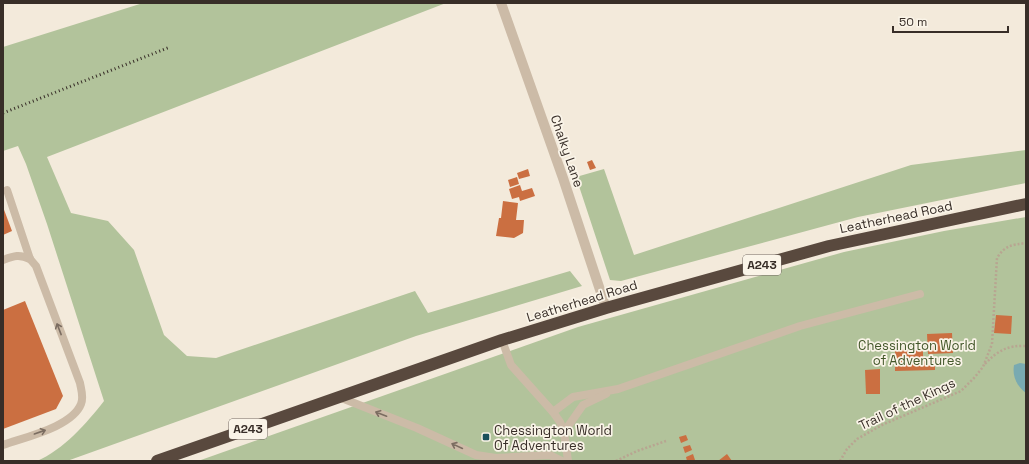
<svg xmlns="http://www.w3.org/2000/svg" width="1029" height="464" viewBox="0 0 1029 464" font-family="'Space Grotesk',sans-serif">
  <rect width="100%" height="100%" fill="#f3eadb"/>
  <g fill="#b2c39b">
    <path d="M143,3H446L47,157L71,213L108,221L134,250L164,335L187,356L216,358L415,291L428,313L570,271L582,286L416,336L67,461H37C63,450 87,423 104,401L47,224L26,164L18,146L3,151V47Z"/>
    <path d="M1026,150V183L858,217L621,281L610,280L576,177L604,169L634,255L911,165Z"/>
    <path d="M1026,217V461H198L578,327L844,252L944,231Z"/>
  </g>
  <path fill="#79aab1" d="M1020,363L1026,364V393C1017,386 1012,377 1014,365Z"/>
  <g fill="#cb6f41">
    <path d="M592,160L596,168L590,170L587,162Z"/>
    <path d="M528,169L530,176L519,179L517,173Z"/>
    <path d="M517,177L519,184L510,187L508,180Z"/>
    <path d="M520,185L522,191L532,188L535,196L520,201L519,197L512,199L509,189Z"/>
    <path d="M503,201L518,203L516,220H524L523,233L514,238L496,236L499,218H501Z"/>
    <path d="M3,207L12,231L3,235Z"/>
    <path d="M25,301L63,396L56,409L3,429V310Z"/>
    <path d="M996,315L1012,316L1011,334L994,333Z"/>
    <path d="M952,333L953,353L928,354L927,334Z"/>
    <path d="M895,349H923V359L935,358V370L895,371Z"/>
    <path d="M880,369V394H866L865,370Z"/>
    <path d="M686,435L688,440L681,443L679,437Z"/>
    <path d="M690,445L692,450L685,453L683,447Z"/>
    <path d="M693,454L695,460L687,461L686,457Z"/>
    <path d="M727,454L732,461H718Z"/>
  </g>
  <g fill="none" stroke-linecap="round" stroke-linejoin="round">
    <g stroke="#b8a591" stroke-width="2.5" stroke-dasharray="2 2" stroke-linecap="butt">
      <path d="M985,364C997,351 1008,345 1026,346"/>
      <path d="M616,461L637,451L666,441"/>
      <path d="M840,461L847,449L857,439L882,425L961,391L974,378L983,367L992,344L997,258C1005,245 1012,245 1026,243"/>
    </g>
    <g stroke="#ccbba7" stroke-width="8">
      <path d="M3,260C14,256 19,254 30,259"/>
      <path d="M502,340L511,365L553,412L560,422L564,432L568,461"/>
      <path d="M339,397L417,428L476,455L496,458L550,455L562,461"/>
      <path d="M553,412L573,397L618,389L800,326L920,294"/>
      <path d="M564,432L583,405L606,394"/>
      <path d="M3,445C25,437 72,427 81,404C84,397 81,389 80,383L36,266L30,259L7,190"/>
    </g>
    <path stroke="#ccbba7" stroke-width="10" d="M501,3L563,178L606,308"/>
    <path stroke="#59493e" stroke-width="12" d="M157,461L502,340L606,308L829,246L1026,204"/>
    <path stroke="#382e28" stroke-width="3" stroke-dasharray="1 3" stroke-linecap="butt" d="M3,113L170,47"/>
  </g>
  <defs><path id="oneway-shaft" d="M-6 0H5M1.5-3L5.5 0L1.5 3" fill="none" stroke-width="1.6" stroke-linecap="round" stroke-linejoin="round"/></defs>
  <g stroke="#7b6d61">
    <use href="#oneway-shaft" transform="translate(59 329) rotate(-111)"/>
    <use href="#oneway-shaft" transform="translate(381 414) rotate(-159)"/>
    <use href="#oneway-shaft" transform="translate(40 432) rotate(-19)"/>
    <use href="#oneway-shaft" transform="translate(457 446) rotate(-155)"/>
  </g>
  <rect fill="#1b515b" stroke="#faf4e8" stroke-width="1.5" x="482" y="433" width="8" height="8" rx="2"/>
  <g text-anchor="middle" dominant-baseline="central" stroke-width="3.5" stroke-linejoin="round" paint-order="stroke">
    <g fill="#faf4e8" stroke="#726962" stroke-width="1">
      <rect x="743" y="255" width="38" height="20" rx="3"/>
      <rect x="229" y="419" width="38" height="20" rx="3"/>
    </g>
    <g font-size="12" font-weight="bold" fill="#382e28">
      <text x="762" y="265">A243</text>
      <text x="248" y="429">A243</text>
    </g>
    <g font-size="13" fill="#382e28" stroke="#faf4e8">
      <text transform="translate(567 151) rotate(71)">Chalky Lane</text>
      <text transform="translate(896 217) rotate(-12)">Leatherhead Road</text>
      <text transform="translate(582 301) rotate(-17)">Leatherhead Road</text>
      <text transform="translate(907 404) rotate(-25)">Trail of the Kings</text>
    </g>
    <g font-size="13" fill="#43572a" stroke="#faf4e8">
      <text x="917" y="345">Chessington World<tspan x="917" dy="15">of Adventures</tspan></text>
    </g>
    <g font-size="13" fill="#382e28" stroke="#faf4e8" text-anchor="start">
      <text x="494" y="430">Chessington World<tspan x="494" dy="15">Of Adventures</tspan></text>
    </g>
  </g>
  <rect width="1029" height="464" fill="none" stroke="#382e28" stroke-width="8"/>
  <path d="M893 26v6h115v-6" fill="none" stroke="#382e28" stroke-width="2"/>
  <text x="899" y="26" font-size="12" fill="#382e28" stroke="#faf4e8" stroke-width="3" paint-order="stroke">50 m</text>
</svg>
